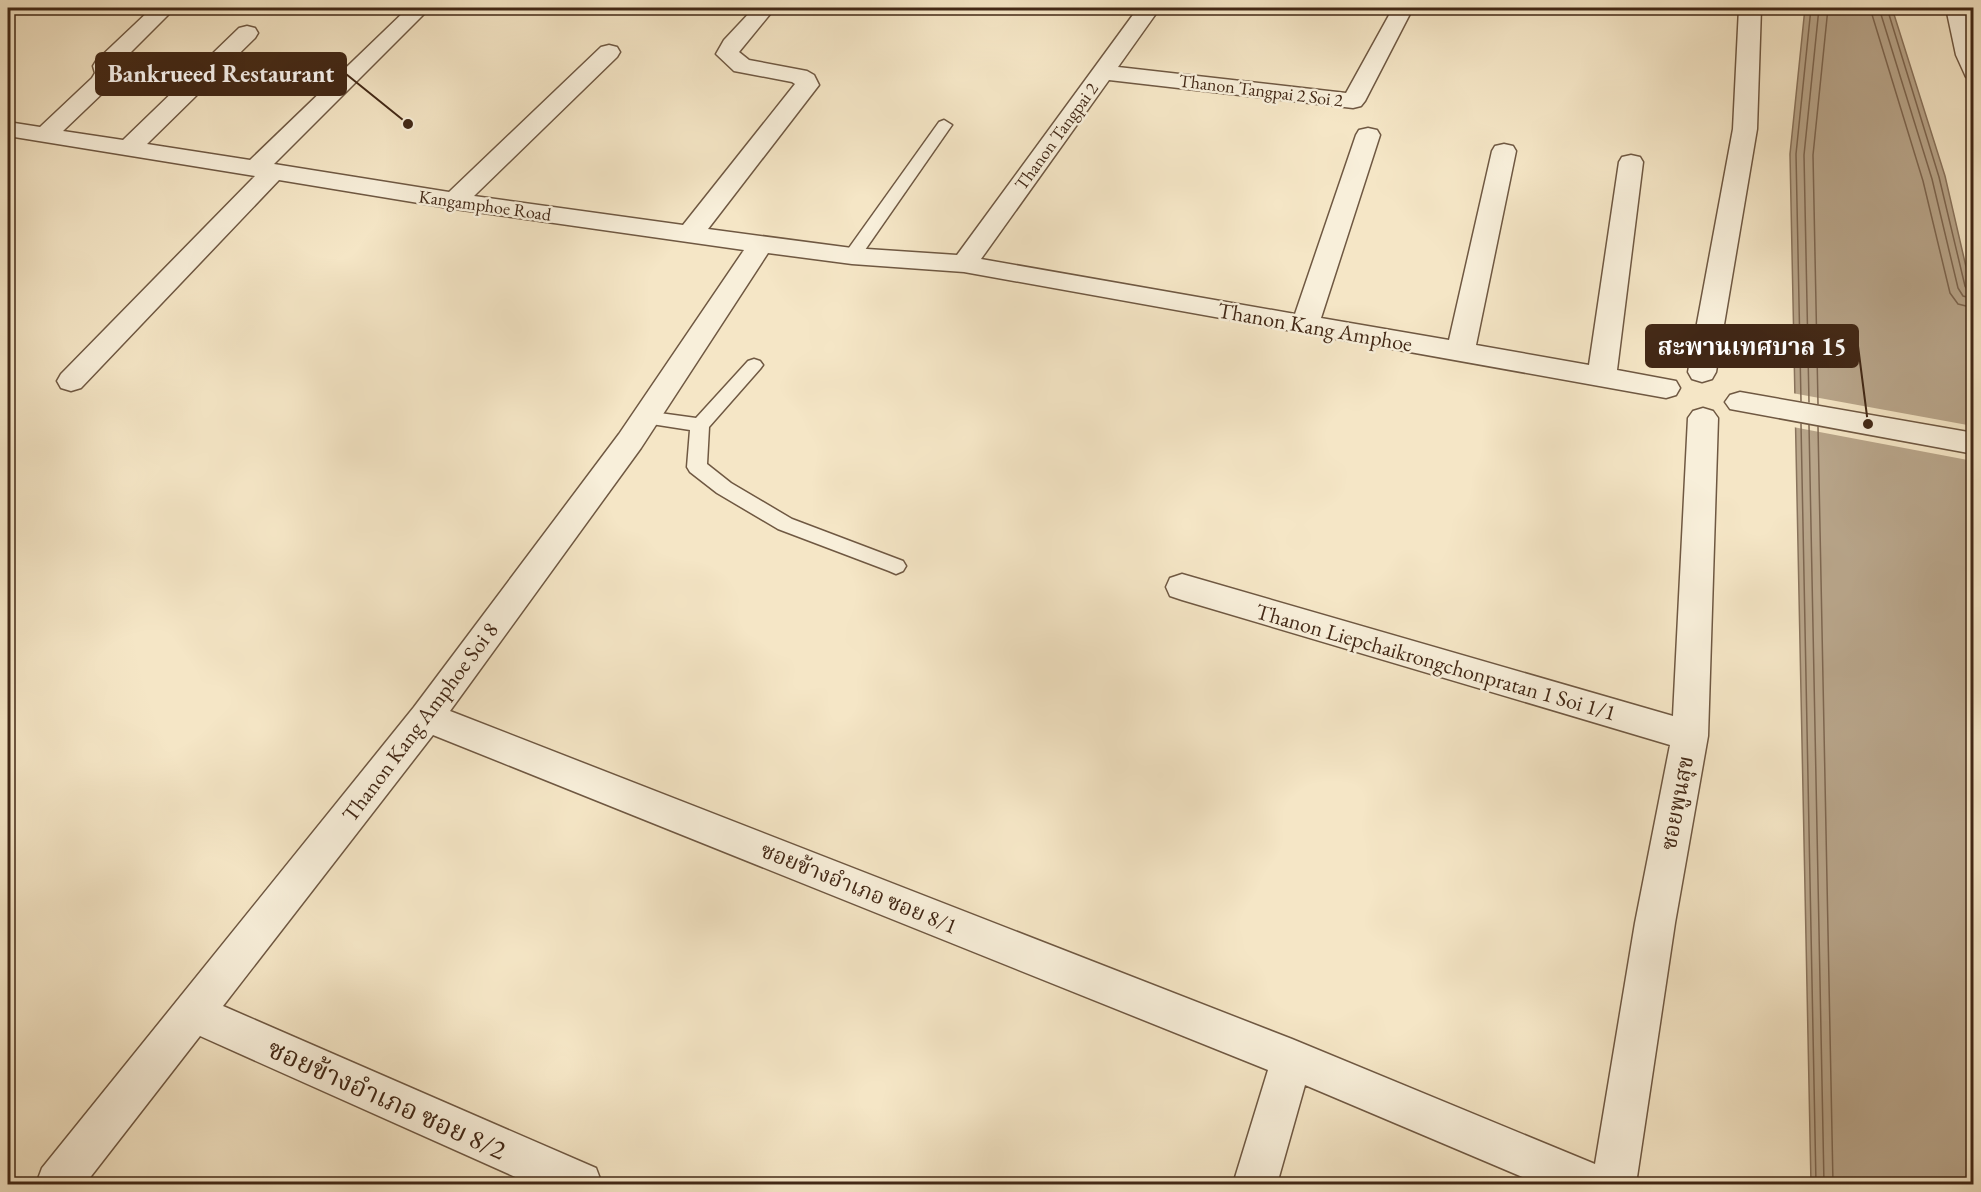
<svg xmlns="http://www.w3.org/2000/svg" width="1981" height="1192" viewBox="0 0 1981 1192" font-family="'EB Garamond','Noto Serif Thai',serif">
  <rect width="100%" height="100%" fill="#f5e6c6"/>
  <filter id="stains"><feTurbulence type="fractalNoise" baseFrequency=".00333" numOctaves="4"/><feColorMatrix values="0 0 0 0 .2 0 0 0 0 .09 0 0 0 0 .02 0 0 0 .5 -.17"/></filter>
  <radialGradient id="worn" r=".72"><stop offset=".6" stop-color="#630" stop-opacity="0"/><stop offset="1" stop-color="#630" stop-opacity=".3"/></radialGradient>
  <path fill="#b8a58a" stroke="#89735c" stroke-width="1.5" d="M1805,8H1892L1945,176L1973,297V1184H1811L1790,154Z"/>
  <path fill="#f5e6c6" d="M1792,393L1973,426V461L1793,427Z"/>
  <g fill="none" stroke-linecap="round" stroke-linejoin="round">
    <g stroke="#7d6650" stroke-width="1.5">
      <path d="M1870,8L1923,181L1950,293L1958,304L1974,308"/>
      <path d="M1879,8L1932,179L1958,288L1963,296L1974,299"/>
      <path d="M1887,8L1939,177L1965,286L1968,291H1974"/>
      <path d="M1801,401L1796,154L1811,8"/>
      <path d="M1809,402L1804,155L1819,8"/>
      <path d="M1818,404L1813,155L1828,8"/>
      <path d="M1801,424L1816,1184"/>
      <path d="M1809,425L1824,1184"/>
      <path d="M1818,427L1833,1184"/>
    </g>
    <g stroke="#6f5842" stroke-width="3">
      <g id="lane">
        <path d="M944,120L952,125L858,260H846L844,256L846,252L939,122Z"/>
        <path d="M754,359L760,361L763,365L760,369L709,427L707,464L731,483L792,519L903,561L906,566L903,571L896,574L889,571L778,529L717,493L690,472L687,467L690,430L645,423L638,422L636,417L638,412L645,411L696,418L748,361Z"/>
      </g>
    </g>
    <g stroke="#6f5842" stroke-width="3">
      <g id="street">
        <path d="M152,8H175L116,67L117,73L109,87L63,131L123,140L239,28L247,26L255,28L258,33L255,38L147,144L250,160L408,8H430L274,164L449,192L601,47L609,45L617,47L620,52L617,57L474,196L683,225L795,84L792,82L734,71L716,54L724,40L754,8H775L739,52L749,60L807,71L814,75L819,85L708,229L852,248L957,255L1138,8H1160L1118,67L1346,93L1393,8H1413L1365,101L1361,106L1353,108L1109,80L981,259L1295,314L1356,135L1359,130L1368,128L1377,130L1380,135L1321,318L1449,340L1492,151L1495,146L1504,144L1513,146L1516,151L1476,345L1589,365L1619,162L1622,157L1631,155L1640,157L1643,162L1617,370L1676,381L1680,388L1676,395L1666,398L964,272L852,264L768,253L641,448L450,711L1292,1039L1595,1164L1635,923L1670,745L1182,600L1170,596L1166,587L1170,578L1182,574L1673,716L1688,418L1693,411L1703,408L1713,411L1718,418L1708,736L1675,923L1636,1184H1539L1305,1085L1277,1184H1233L1268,1070L433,735L223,1006L596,1168L602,1184H531L200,1036L85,1184H36L42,1168L414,707L619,434L744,250L455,209L279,180L81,388L71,391L61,388L57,381L61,374L255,176L8,136V122L40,127L92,78L95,73L93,66L96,61Z"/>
        <path d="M1739,8H1761L1757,129L1716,372L1712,379L1702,382L1692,379L1688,372L1733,129Z"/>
        <path d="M1946,8H1967L1974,35V79L1966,77L1956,55Z"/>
        <path d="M1740,392L1974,433V454L1730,409L1725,402L1730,395Z"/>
      </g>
    </g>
    <use href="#lane" fill="#f8efda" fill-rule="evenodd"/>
    <use href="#street" fill="#f8efda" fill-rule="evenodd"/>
  </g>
  <g text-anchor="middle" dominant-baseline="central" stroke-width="5" stroke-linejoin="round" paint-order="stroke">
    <g font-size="18" fill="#422816" stroke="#f8efda">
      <text transform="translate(1261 90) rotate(7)">Thanon Tangpai 2 Soi 2</text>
      <text transform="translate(1056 136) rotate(-54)">Thanon Tangpai 2</text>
      <text transform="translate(485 205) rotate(8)">Kangamphoe Road</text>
    </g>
    <g font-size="22" fill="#422816" stroke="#f8efda">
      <text transform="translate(1315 327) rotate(10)">Thanon Kang Amphoe</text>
      <text transform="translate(1436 662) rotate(16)">Thanon Liepchaikrongchonpratan 1 Soi 1/1</text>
      <text transform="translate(420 722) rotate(-53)">Thanon Kang Amphoe Soi 8</text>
      <text transform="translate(1677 803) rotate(-79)">ซอยพูนสุข</text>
      <text transform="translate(859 888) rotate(22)">ซอยข้างอำเภอ ซอย 8/1</text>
    </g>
    <g font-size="27" fill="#422816" stroke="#f8efda">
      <text transform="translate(387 1099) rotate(24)">ซอยข้างอำเภอ ซอย 8/2</text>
    </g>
  </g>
  <path fill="none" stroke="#422816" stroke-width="2" d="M408 124L346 74M1868 424L1858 346"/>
  <g fill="#422816" stroke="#f8efda" stroke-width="2">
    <circle cx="408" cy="124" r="6"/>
    <circle cx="1868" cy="424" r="6"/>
  </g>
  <g fill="#422816" stroke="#422816" stroke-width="2">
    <rect x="96" y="53" width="250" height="42" rx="6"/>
    <rect x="1646" y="325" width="212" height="42" rx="6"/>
  </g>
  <g font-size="24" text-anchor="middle" font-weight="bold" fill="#fff">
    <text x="221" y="82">Bankrueed Restaurant</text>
    <text x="1752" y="355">สะพานเทศบาล 15</text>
  </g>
  <rect width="1981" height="1192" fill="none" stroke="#f5e6c6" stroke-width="30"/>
  <rect x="9" y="9" width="1963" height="1174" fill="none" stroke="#422816" stroke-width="3"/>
  <rect x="15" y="15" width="1951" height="1162" fill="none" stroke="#422816" stroke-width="1.5"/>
  <rect width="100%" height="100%" filter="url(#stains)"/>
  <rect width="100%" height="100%" fill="url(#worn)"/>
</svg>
